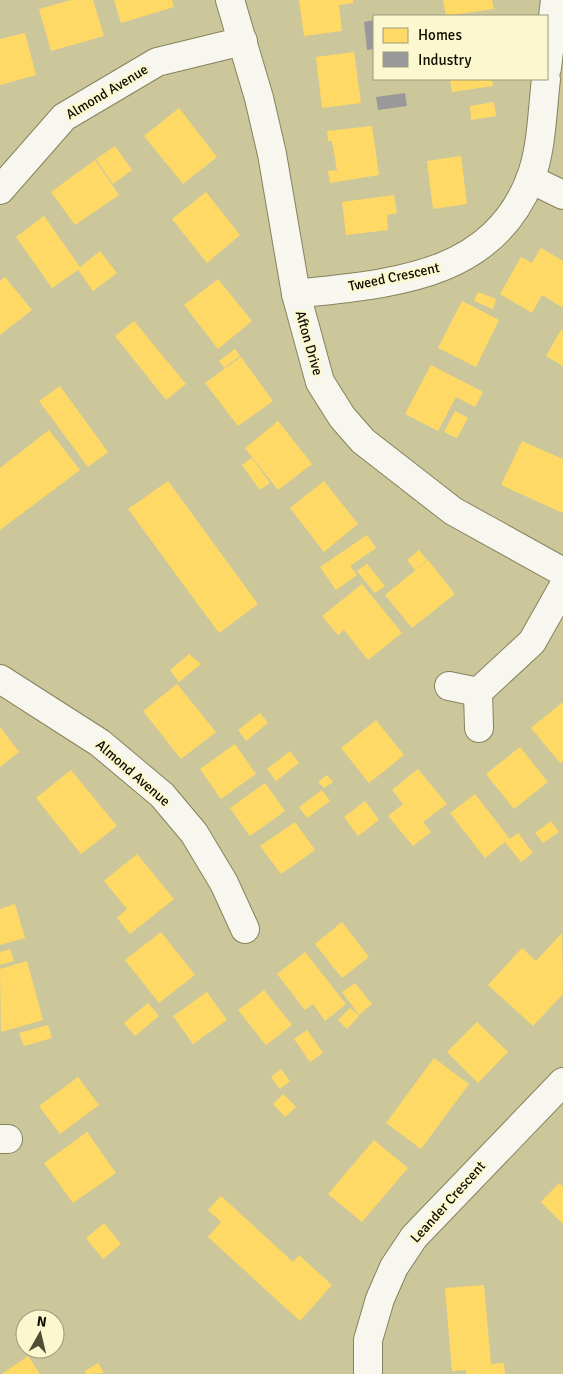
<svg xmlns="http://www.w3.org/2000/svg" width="563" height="1374" viewBox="0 0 563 1374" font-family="Signika,sans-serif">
  <rect width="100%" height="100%" fill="#ccc79b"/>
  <g fill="#ffd966">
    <path d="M71,0H93L104,36L51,51L39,9Z"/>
    <path d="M114,0H172L174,7L121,23Z"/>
    <path d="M299,0H353V3L339,5L342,31L304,36Z"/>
    <path d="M443,0H492L494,9L446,16Z"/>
    <path d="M25,33L36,75L0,85V39Z"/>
    <path d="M354,52L361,103L322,108L316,57Z"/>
    <path d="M450,79H492L493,86L452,92Z"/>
    <path d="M494,102L496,116L471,120L470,106Z"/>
    <path d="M179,108L217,157L183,184L144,136Z"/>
    <path d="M372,126L379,175L330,183L328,171L337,170L332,141H328L327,131Z"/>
    <path d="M115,146L132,170L113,184L96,159Z"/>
    <path d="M461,156L467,204L433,209L427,161Z"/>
    <path d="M95,160L119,195L75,225L51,192Z"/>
    <path d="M206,192L240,235L207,263L172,219Z"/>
    <path d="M394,195L397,213L387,215L388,230L346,235L342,202Z"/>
    <path d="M44,216L80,267L100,251L117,273L93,291L78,270L52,288L16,237Z"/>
    <path d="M541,248L563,261V308L542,295L532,313L500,294L521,257L532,263Z"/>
    <path d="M5,277L32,310L0,335V281Z"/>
    <path d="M218,279L252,321L218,349L184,305Z"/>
    <path d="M478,292L496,299L493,309L474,301Z"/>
    <path d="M462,301L499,320L476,367L438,348Z"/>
    <path d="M134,321L186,384L166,400L115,336Z"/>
    <path d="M561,330L563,331V366L546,356Z"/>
    <path d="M235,349L240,356L224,368L219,361Z"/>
    <path d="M241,357L273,401L238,426L205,383Z"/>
    <path d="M431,365L483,392L475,407L456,397L438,431L405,414Z"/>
    <path d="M60,386L108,452L88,467L39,401Z"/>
    <path d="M455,411L468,418L457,438L444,432Z"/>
    <path d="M278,421L312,464L278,490L245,448Z"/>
    <path d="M49,430L80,470L0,530V468Z"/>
    <path d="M522,441L563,459V513L501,485Z"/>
    <path d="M252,458L270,483L260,490L242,465Z"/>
    <path d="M168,481L258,604L219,633L128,509Z"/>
    <path d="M324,481L358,524L324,552L290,508Z"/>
    <path d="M367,535L376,548L350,566L357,575L336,590L320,567Z"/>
    <path d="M419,550L427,560L415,570L407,560Z"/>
    <path d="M428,560L455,594L412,628L385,595Z"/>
    <path d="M367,564L385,586L375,593L357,571Z"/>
    <path d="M362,584L402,633L368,660L344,630L338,635L322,616Z"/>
    <path d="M189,654L201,664L179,682L170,670Z"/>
    <path d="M177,684L216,732L181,759L143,711Z"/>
    <path d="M563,702V761L560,763L531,728Z"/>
    <path d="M260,713L268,723L246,741L238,730Z"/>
    <path d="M376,720L404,755L369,783L341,748Z"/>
    <path d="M0,727L19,752L0,767Z"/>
    <path d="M235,744L256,774L221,799L200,769Z"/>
    <path d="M520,747L548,782L514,809L486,774Z"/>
    <path d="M290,751L299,763L276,781L267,769Z"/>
    <path d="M418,769L447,804L423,822L431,832L413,846L388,816L403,804L392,790Z"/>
    <path d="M71,770L117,826L81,854L36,798Z"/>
    <path d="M327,775L333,782L324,788L318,782Z"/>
    <path d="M265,783L285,811L250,836L230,808Z"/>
    <path d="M322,790L330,801L307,818L299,807Z"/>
    <path d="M475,794L510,839L518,833L533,853L521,862L505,842L485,858L450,813Z"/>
    <path d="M365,801L379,820L358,836L344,817Z"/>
    <path d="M551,821L559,832L543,843L535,833Z"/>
    <path d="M295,822L315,850L281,874L260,846Z"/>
    <path d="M137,854L174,899L130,934L117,918L127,909L104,881Z"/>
    <path d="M15,904L25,938L0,945V909Z"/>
    <path d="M342,922L369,957L342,978L315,944Z"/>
    <path d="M161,932L195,975L159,1003L125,960Z"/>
    <path d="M562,933L563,994L533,1026L488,985L522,948L536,961Z"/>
    <path d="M10,949L14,961L0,965V952Z"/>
    <path d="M305,952L346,1004L325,1021L313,1004L305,1010L277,974Z"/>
    <path d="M27,961L43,1020L1,1032L0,969Z"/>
    <path d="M355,983L372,1004L359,1015L342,992Z"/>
    <path d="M264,990L292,1025L266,1045L238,1010Z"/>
    <path d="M207,992L227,1020L193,1044L173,1016Z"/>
    <path d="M148,1003L159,1016L135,1036L124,1023Z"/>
    <path d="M350,1008L359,1016L347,1029L338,1020Z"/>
    <path d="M477,1022L508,1052L478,1083L447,1052Z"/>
    <path d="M48,1025L52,1038L24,1046L19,1033Z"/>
    <path d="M307,1030L323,1053L310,1062L294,1039Z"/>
    <path d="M434,1058L469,1084L421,1149L386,1123Z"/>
    <path d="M281,1069L290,1081L280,1089L271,1077Z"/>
    <path d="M78,1077L99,1105L60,1134L39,1106Z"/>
    <path d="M283,1094L296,1107L285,1117L273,1104Z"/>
    <path d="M87,1132L116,1173L73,1203L44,1163Z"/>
    <path d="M374,1140L408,1168L362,1222L328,1194Z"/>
    <path d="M559,1183L563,1187V1224L541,1202Z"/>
    <path d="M221,1196L293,1262L299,1255L332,1285L300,1321L208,1237L221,1222L208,1210Z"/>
    <path d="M104,1223L121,1244L103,1259L86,1238Z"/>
    <path d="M484,1285L491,1364L504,1363L505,1374H466V1370L452,1371L445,1288Z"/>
    <path d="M28,1356L40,1374H2Z"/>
    <path d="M98,1363L104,1373L86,1374L85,1371Z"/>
  </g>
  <g fill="#999">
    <path d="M374,20V49L367,50L364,22Z"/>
    <path d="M405,93L407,106L378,110L376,97Z"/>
  </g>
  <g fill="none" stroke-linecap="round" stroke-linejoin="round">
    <g stroke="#87825c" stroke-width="30">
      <g id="minor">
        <path d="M230,0L259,98L272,154L296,294L320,382L342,417L363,441L453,511L563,572"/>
        <path d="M547,68L555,0"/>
        <path d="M530,179L563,195"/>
        <path d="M0,190L64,117L157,62L243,41"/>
        <path d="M296,294C388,283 490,280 530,180C542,149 542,112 546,79"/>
        <path d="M0,679L100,743L162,795L194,833L224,883L245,929"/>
        <path d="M449,686L478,692L532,642L563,587"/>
        <path d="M478,692L479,728"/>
        <path d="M0,1139H8"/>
        <path d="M368,1374V1340L380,1299L394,1267L414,1237L563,1082"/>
      </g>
    </g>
    <use href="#minor" stroke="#f7f7f0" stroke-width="28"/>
  </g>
  <g text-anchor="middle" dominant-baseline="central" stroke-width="5" stroke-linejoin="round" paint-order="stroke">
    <g font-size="14" fill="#0f0c00" stroke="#fbf8d0">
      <text transform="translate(107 92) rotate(-31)">Almond Avenue</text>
      <text transform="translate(394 277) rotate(-12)">Tweed Crescent</text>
      <text transform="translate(309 343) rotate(74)">Afton Drive</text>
      <text transform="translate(133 773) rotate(41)">Almond Avenue</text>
      <text transform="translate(448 1202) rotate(-48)">Leander Crescent</text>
    </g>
  </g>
  <rect x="373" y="15" width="175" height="65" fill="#fbf8d0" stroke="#9d9a7d"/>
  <rect x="383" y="28" width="25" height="15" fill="#ffd966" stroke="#9d9a7d"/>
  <text x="418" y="40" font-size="15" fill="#0f0c00">Homes</text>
  <rect x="383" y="52" width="25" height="15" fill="#999999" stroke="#9d9a7d"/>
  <text x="418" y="65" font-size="15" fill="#0f0c00">Industry</text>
  <g transform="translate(40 1334) rotate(8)"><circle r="24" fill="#fbf8d0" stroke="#9d9a7d"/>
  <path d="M0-4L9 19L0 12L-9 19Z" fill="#514d36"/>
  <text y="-8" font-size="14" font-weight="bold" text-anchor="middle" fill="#0f0c00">N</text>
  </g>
</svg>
